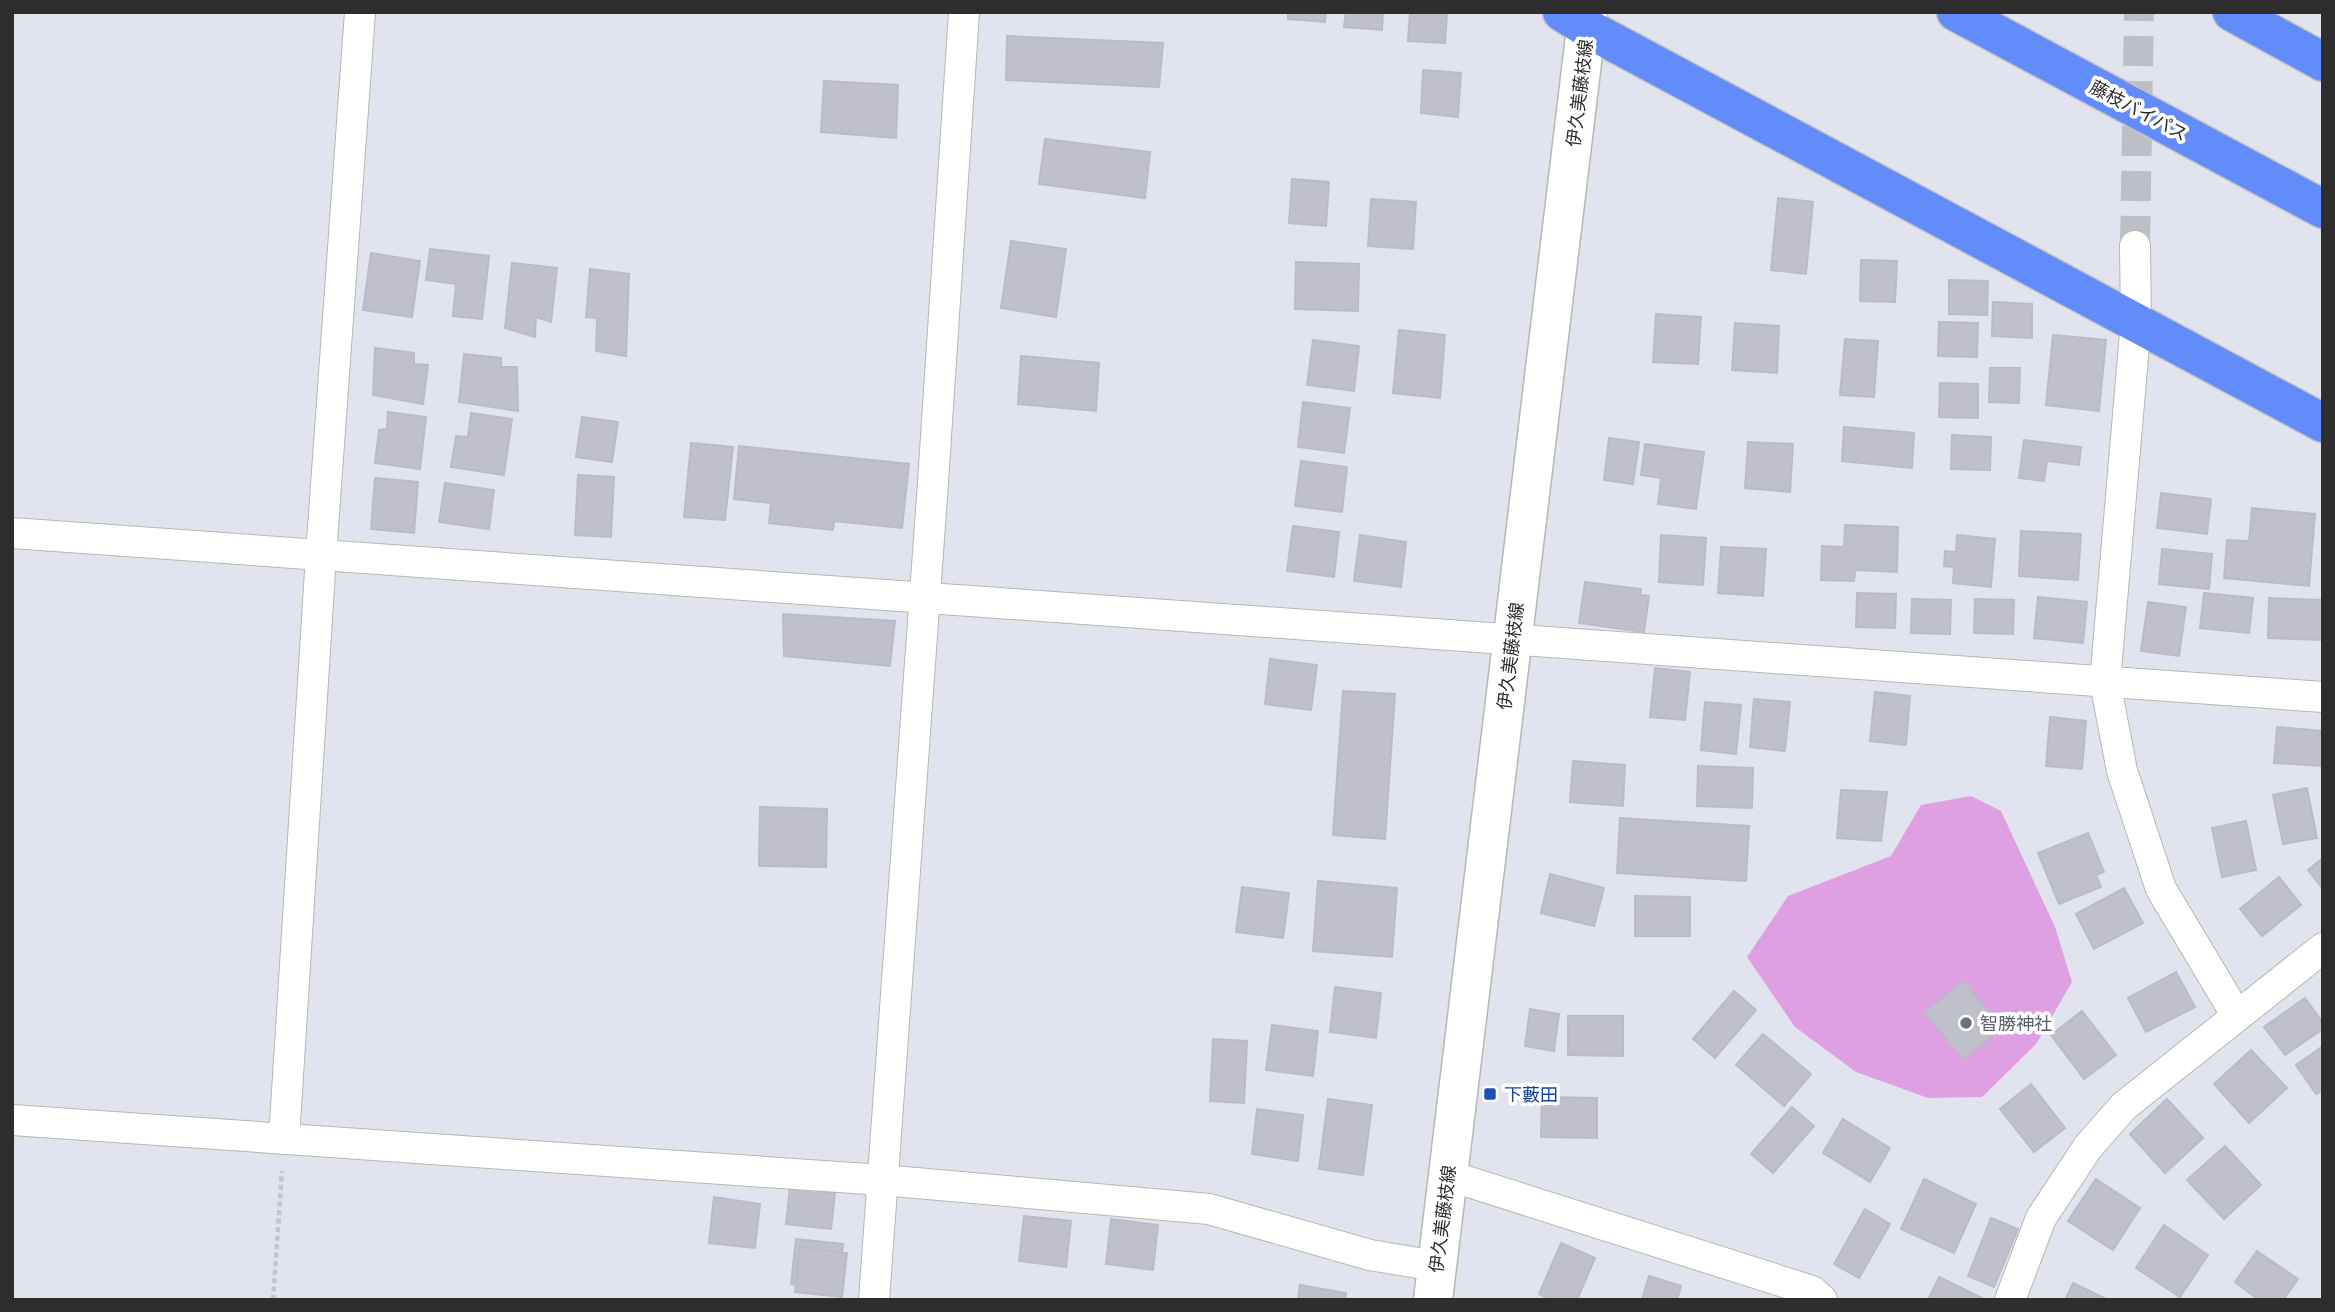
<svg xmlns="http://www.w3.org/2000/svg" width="2335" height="1312" viewBox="0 0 2335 1312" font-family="Commissioner,'Noto Sans JP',sans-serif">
  <rect width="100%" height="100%" fill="#e1e3ee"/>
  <path fill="#dea0e2" d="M1971,796L2001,811L2055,927L2072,982L2036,1044L1982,1097L1928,1098L1856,1072L1795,1027L1747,957L1788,896L1891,856L1921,805Z"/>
  <g fill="#c0c0ca" stroke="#babbca" stroke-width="2">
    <path d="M1288,12H1326L1325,22L1288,19Z"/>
    <path d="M1346,12H1383L1382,30L1344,27Z"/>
    <path d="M1410,12H1447L1445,43L1408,41Z"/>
    <path d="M1007,36L1163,43L1159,87L1006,80Z"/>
    <path d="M1423,70L1461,73L1458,117L1421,113Z"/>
    <path d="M824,81L898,85L896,138L821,132Z"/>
    <path d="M1045,139L1150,152L1145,198L1039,184Z"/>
    <path d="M1292,179L1329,182L1326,226L1289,223Z"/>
    <path d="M1778,198L1813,202L1806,274L1771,270Z"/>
    <path d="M1371,199L1416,202L1413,249L1368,246Z"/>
    <path d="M1011,241L1066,249L1056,317L1001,308Z"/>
    <path d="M430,249L489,256L482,319L453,316L456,284L426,280Z"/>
    <path d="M371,253L420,261L412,317L363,310Z"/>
    <path d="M1861,260L1897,261L1895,302L1860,301Z"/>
    <path d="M1296,262L1359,264L1358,311L1295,309Z"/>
    <path d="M512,263L557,268L551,322L536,317L535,337L505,328Z"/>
    <path d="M590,269L629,274L626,356L596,351L597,318L586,317Z"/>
    <path d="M1949,280L1988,281L1987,315L1949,314Z"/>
    <path d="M1993,302L2032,304V338L1992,336Z"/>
    <path d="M1656,314L1701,317L1698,364L1653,362Z"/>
    <path d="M1939,322L1978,323L1977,357L1938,356Z"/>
    <path d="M1735,323L1779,326L1777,373L1732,370Z"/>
    <path d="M1399,330L1445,335L1440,398L1393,393Z"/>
    <path d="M2053,335L2106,340L2099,411L2046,405Z"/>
    <path d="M1845,339L1878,341L1874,397L1840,395Z"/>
    <path d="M1313,340L1359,346L1354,391L1307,385Z"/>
    <path d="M375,348L414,353V364L428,365L423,404L373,395Z"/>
    <path d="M464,354L501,358V367H517L518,411L459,402Z"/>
    <path d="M1021,356L1099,363L1096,411L1018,404Z"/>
    <path d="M1990,368H2020L2019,403L1989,402Z"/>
    <path d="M1940,383L1978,384V418L1939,417Z"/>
    <path d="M1303,402L1350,408L1344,453L1298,447Z"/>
    <path d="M388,412L426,417L420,469L375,463L379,430L387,429Z"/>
    <path d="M471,413L512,419L504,475L451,467L456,436L468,437Z"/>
    <path d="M582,417L618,422L612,462L576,457Z"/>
    <path d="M1844,427L1914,433L1912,468L1842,461Z"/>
    <path d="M1952,435L1991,437L1990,470L1951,469Z"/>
    <path d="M1609,438L1639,442L1633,484L1604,480Z"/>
    <path d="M2024,440L2081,447L2079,465L2047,461L2044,481L2019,478Z"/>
    <path d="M1748,442L1793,444L1790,492L1745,488Z"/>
    <path d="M691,443L733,447L725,520L684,517Z"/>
    <path d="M1645,444L1704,452L1696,509L1658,504L1661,478L1641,475Z"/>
    <path d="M739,446L909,464L902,528L834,521L833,530L769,523L771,503L734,499Z"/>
    <path d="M1301,461L1347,467L1342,512L1295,506Z"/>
    <path d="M578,475L614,477L611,537L575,535Z"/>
    <path d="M375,478L418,482L414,533L371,529Z"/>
    <path d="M445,483L494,490L489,529L439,522Z"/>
    <path d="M2161,493L2211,499L2207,534L2157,528Z"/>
    <path d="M2252,508L2315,514L2309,586L2224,578L2227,540L2249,541Z"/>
    <path d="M1845,525L1898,527L1897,572L1855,570L1854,581L1821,580L1822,546L1844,547Z"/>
    <path d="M1293,526L1339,532L1334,577L1287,571Z"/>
    <path d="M2021,531L2081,534L2078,580L2019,576Z"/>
    <path d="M1360,535L1406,542L1401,587L1354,581Z"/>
    <path d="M1661,535L1706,538L1703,585L1659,582Z"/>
    <path d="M1957,535L1995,539L1991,587L1953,583L1954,567L1944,566L1945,551L1956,552Z"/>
    <path d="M1721,547L1766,549L1763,596L1718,593Z"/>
    <path d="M2162,549L2212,554L2209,589L2159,584Z"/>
    <path d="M1585,582L1641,589L1640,595L1649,596L1644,632L1579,623Z"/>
    <path d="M1857,593L1896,594L1895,628L1856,627Z"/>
    <path d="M2204,593L2253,598L2249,633L2200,628Z"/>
    <path d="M2038,597L2087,602L2083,643L2034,638Z"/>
    <path d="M2269,598L2323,600V640L2268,638Z"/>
    <path d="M1912,599L1951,600L1950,634L1911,633Z"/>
    <path d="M1975,599L2014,600L2013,634L1974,633Z"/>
    <path d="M2148,602L2186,607L2179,656L2141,651Z"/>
    <path d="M783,614L895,621L890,666L784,656Z"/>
    <path d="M1270,659L1317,665L1311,710L1265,704Z"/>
    <path d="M1655,668L1690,672L1685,720L1650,717Z"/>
    <path d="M1343,691L1395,694L1385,839L1333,835Z"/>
    <path d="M1875,692L1910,696L1906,745L1870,741Z"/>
    <path d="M1754,699L1790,702L1785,751L1750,747Z"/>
    <path d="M1705,702L1741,705L1736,754L1701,750Z"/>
    <path d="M2050,717L2086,721L2082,769L2046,766Z"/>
    <path d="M2277,727L2323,731V766L2274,763Z"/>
    <path d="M1573,761L1625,765L1623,806L1570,802Z"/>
    <path d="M1698,766L1753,768L1752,808L1697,806Z"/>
    <path d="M2307,788L2317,838L2283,844L2273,795Z"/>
    <path d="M1841,790L1887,792L1881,841L1837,838Z"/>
    <path d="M760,807L827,809L826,867L759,866Z"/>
    <path d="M1620,818L1749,826L1746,881L1617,873Z"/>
    <path d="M2246,821L2256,870L2222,877L2212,828Z"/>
    <path d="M2088,833L2104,872L2096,875L2101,887L2059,904L2038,853Z"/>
    <path d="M2323,858V889L2308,870Z"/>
    <path d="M1550,874L1604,888L1594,926L1541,913Z"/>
    <path d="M2279,877L2301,905L2262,936L2240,909Z"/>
    <path d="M1318,881L1397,888L1392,957L1313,951Z"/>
    <path d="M1242,887L1289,893L1283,938L1236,932Z"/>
    <path d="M2124,888L2143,923L2094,949L2076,914Z"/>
    <path d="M1635,896L1690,897V936H1635Z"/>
    <path d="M2176,972L2195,1007L2146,1032L2128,998Z"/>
    <path d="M1963,981L2002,1027L1964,1059L1924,1013Z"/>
    <path d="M1335,987L1381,993L1376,1038L1330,1032Z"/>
    <path d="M1734,991L1756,1010L1715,1058L1693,1039Z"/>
    <path d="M2305,998L2323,1023V1029L2285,1055L2264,1027Z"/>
    <path d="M1530,1009L1559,1014L1554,1051L1525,1046Z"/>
    <path d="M2082,1011L2116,1055L2084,1079L2051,1035Z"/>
    <path d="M1568,1016H1623V1056L1568,1055Z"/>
    <path d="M1272,1025L1318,1031L1313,1076L1266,1070Z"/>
    <path d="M1763,1034L1811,1074L1784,1106L1736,1065Z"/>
    <path d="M1213,1039L1247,1041L1244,1103L1210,1101Z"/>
    <path d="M2323,1046V1090L2316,1094L2296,1065Z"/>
    <path d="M2251,1050L2287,1088L2249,1123L2214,1084Z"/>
    <path d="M2031,1084L2065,1128L2034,1152L2000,1109Z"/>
    <path d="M1542,1097L1597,1098V1138L1541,1137Z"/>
    <path d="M1328,1099L1372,1105L1363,1175L1319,1169Z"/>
    <path d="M2167,1099L2203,1138L2165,1173L2130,1134Z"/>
    <path d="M1792,1107L1814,1126L1773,1173L1751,1154Z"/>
    <path d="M1257,1109L1303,1115L1298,1161L1252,1154Z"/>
    <path d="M1843,1119L1890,1148L1870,1182L1823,1153Z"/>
    <path d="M2225,1146L2261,1185L2224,1219L2187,1180Z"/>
    <path d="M1924,1179L1976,1204L1954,1253L1901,1229Z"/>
    <path d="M2096,1179L2140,1208L2113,1250L2068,1221Z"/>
    <path d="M790,1187L835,1193L831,1229L786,1224Z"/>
    <path d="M714,1197L760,1204L755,1248L709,1243Z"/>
    <path d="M1865,1209L1890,1224L1859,1278L1834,1264Z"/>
    <path d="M1024,1216L1071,1221L1066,1267L1019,1261Z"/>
    <path d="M1991,1218L2018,1229L1994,1287L1968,1276Z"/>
    <path d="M1111,1219L1158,1225L1153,1270L1106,1264Z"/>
    <path d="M2164,1225L2208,1255L2180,1297L2136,1268Z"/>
    <path d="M796,1239L843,1244L837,1289L791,1284Z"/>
    <path d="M1561,1243L1595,1258L1577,1300H1551L1539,1294Z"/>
    <path d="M800,1247L847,1253L842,1297L795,1292Z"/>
    <path d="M2257,1251L2298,1279L2283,1300H2259L2235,1282Z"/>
    <path d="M1649,1276L1681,1286L1677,1300H1642Z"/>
    <path d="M1939,1277L1986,1300H1928Z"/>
    <path d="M2073,1283L2108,1300H2065Z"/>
    <path d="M1300,1285L1346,1293L1345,1300H1298Z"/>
  </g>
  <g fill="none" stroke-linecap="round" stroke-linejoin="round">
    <path stroke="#bdbfc7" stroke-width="30" stroke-dasharray="30 15" stroke-linecap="butt" d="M2135,246L2139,12"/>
    <g stroke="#b7b9ad" stroke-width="32">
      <g id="street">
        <path d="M2135,246L2136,322L2105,682L2122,771L2161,889L2237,1016"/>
        <path d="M12,533L2323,697"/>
        <path d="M12,1120L882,1180L1209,1209L1370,1255L1436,1266"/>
        <path d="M284,1139L321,555L360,12"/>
        <path d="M1447,1175L1812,1291L1822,1300"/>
        <path d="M874,1300L932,497L964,12"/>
        <path d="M2010,1300L2041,1218L2088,1147L2124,1106L2323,948"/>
      </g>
    </g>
    <g stroke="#b7b9ad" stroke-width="41">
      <path id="secondary" d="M1433,1300L1588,12"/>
    </g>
    <g stroke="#c4c4c4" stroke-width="41">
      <g id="highway">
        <path d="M1562,12L1587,28L2323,423"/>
        <path d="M1956,12L2323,209"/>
        <path d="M2232,12L2323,62"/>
      </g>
    </g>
    <path stroke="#c4c4c4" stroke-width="4.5" stroke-dasharray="5 3.5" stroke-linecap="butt" d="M273,1300L282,1171"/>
    <use href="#street" stroke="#fff" stroke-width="30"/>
    <use href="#secondary" stroke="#fff" stroke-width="38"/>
    <use href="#highway" stroke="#618cf9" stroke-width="38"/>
  </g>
  <circle fill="#6b7280" stroke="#fff" stroke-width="2.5" cx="1966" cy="1023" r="7"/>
  <rect fill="#1a4fb4" stroke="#fff" stroke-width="2.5" x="1483" y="1087" width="14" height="14" rx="3.5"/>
  <g text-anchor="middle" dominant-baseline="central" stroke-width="7" stroke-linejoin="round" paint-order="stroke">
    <g font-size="18" fill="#2d2d2d" stroke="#fff">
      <text transform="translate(1579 93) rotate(-83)">伊久美藤枝線</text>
      <text transform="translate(2139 110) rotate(28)">藤枝バイパス</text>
      <text transform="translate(1510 656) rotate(-83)">伊久美藤枝線</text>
      <text transform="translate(1442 1219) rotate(-83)">伊久美藤枝線</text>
    </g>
    <g font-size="18" fill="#5b616d" stroke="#fff" text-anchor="start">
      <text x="1980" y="1023">智勝神社</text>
    </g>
    <g font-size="18" fill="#164399" stroke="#fff" text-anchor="start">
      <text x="1504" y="1094">下藪田</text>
    </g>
  </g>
  <rect width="2335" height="1312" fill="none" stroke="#2d2d2d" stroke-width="28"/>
</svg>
